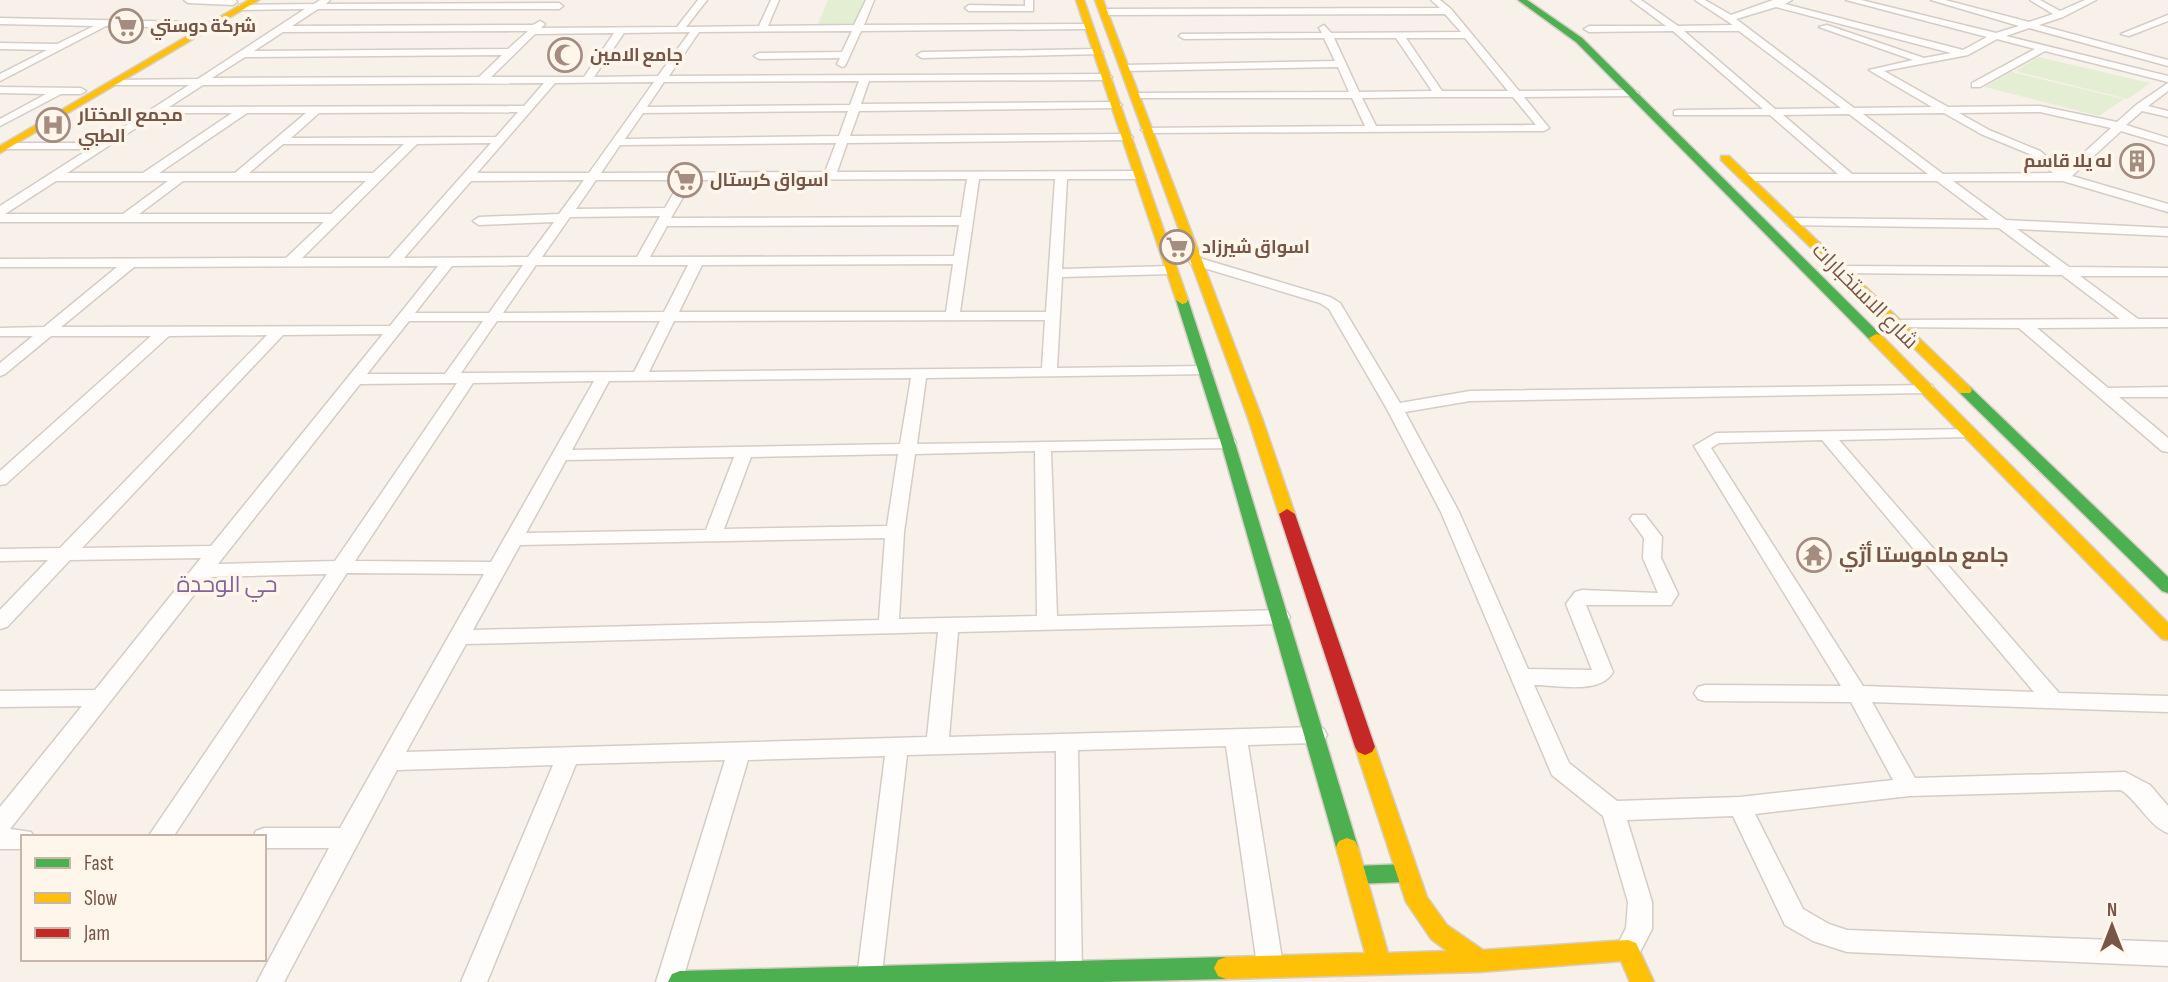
<svg xmlns="http://www.w3.org/2000/svg" width="2168" height="982" viewBox="0 0 2168 982" font-family="'Sofia Sans Condensed',Cairo,sans-serif">
  <rect width="100%" height="100%" fill="#f7f1ea"/>
  <g fill="#e4eed3">
    <path d="M828,0H865L854,24H818Z"/>
    <path d="M2038,57L2150,83L2128,99L2015,71Z"/>
    <path d="M2011,72L2124,99L2099,116L1985,87Z"/>
  </g>
  <g fill="none" stroke-linecap="round" stroke-linejoin="round">
    <g stroke="#d6ccc6" stroke-width="3">
      <g id="street">
        <path d="M184,0H236L237,2L233,5L188,3Z"/>
        <path d="M320,0H330L326,4L559,3L563,6L559,9H318L292,26L533,25L540,21L545,24L541,28L677,27L698,0H707L686,27L759,26L771,0H779L768,26L854,25L866,0H874L864,25L1092,24V28L1089,29L861,31L845,66L842,67L837,64L840,58L759,59L754,56L759,53L842,52L852,31L699,32L669,76L1107,74L1112,77L1107,80L869,81L861,104L1117,102L1122,105L1117,108L859,111L850,136L1127,134L1133,137L1127,140L847,143L837,172L1139,171L1145,175L1139,179H1067L1062,269L1171,266L1178,270L1171,274L1062,277L1057,368L1204,366L1212,371L1209,374L926,378L917,444L1234,439L1236,443L1234,447L1228,448L1051,451L1057,616L1280,610L1287,612L1290,617L1287,622L1280,624L958,632L949,737L1316,727L1324,729L1327,735L1324,741L1316,743L1248,745L1283,965L1279,973L1270,977L1261,973L1257,965L1226,746L1078,750L1082,971L1078,979L1072,982L1060,979L1056,971V751L907,755L881,982H859L857,977L885,756L748,760L682,982H656L725,760L576,764L487,982H461L553,765L397,770L284,982H257L329,848H264V837H253L256,831L264,828H340L484,574L347,573L173,837H148L327,574L208,577L10,829L31,832L34,837H23V849H0V807L82,706L0,707V691L95,690L201,558L70,560L7,627L0,629V610L48,560L0,561V549L60,548L267,335L169,336L6,484L0,485V471L151,336H51L5,374L0,376V363L33,336H0V328L44,327L117,267H0V259L286,258L324,222H0V206L89,149H6L0,146L6,143H99L189,85H117L113,84V80L198,79L305,9L242,10L239,9V5L314,4ZM528,31L508,49L254,51L283,32ZM690,32L658,76L594,77L624,33ZM614,33L584,77H491L535,34ZM502,55L479,77L212,78L245,57ZM859,81L850,105L647,107L664,82ZM654,82L589,173H477L555,83ZM544,83L524,106L169,107L203,85ZM848,111L839,136L625,139L643,113ZM518,112L496,137L291,138L319,113ZM159,113H232L143,173H67ZM247,113H306L235,173H159ZM491,143L389,258H302L417,144ZM836,143L825,172L601,173L620,145ZM283,144H404L373,173H249ZM967,179L961,217L671,218L693,180ZM979,179H1055L1046,312H960ZM584,180L559,214L479,217L473,221L479,225L554,222L528,257L404,258L471,181ZM596,180H681L665,208L576,209ZM56,181H168L123,214H5ZM183,181H366L331,214H139ZM660,216L637,257H542L570,217ZM959,225L954,256L650,257L667,226ZM953,264L946,312H679L702,265ZM523,265L489,313H415L452,266ZM536,265H688L664,312L503,313ZM438,266L390,326L61,327L134,267ZM1045,320L1042,368L649,372L674,321ZM409,321H483L445,374H367ZM497,321H660L634,372L461,373ZM383,334L211,546L82,548L283,335ZM911,378L900,444L572,450L609,381ZM594,381L491,562L355,561L473,383ZM457,383L335,561L218,564L360,384ZM1035,451L1037,616L899,619L904,532L915,454ZM898,454L887,526L724,529L751,457ZM734,457L706,530L526,533L566,460ZM885,538L879,620L473,630L520,545ZM938,632L927,737L406,752L466,644Z"/>
        <path d="M1025,0H1033V11H969L965,8L969,5L1025,6Z"/>
        <path d="M1431,0H1440L1451,9L1519,91L1634,90L1639,93L1634,96L1524,97L1549,128L1544,131L1147,133L1141,130L1143,128L1365,126L1352,98H1132L1131,96L1136,93L1349,92L1338,67L1125,71L1120,68L1125,65L1335,61L1324,38L1184,39L1179,36L1181,34L1322,33L1319,28L1324,25L1331,33L1461,32L1445,14L1103,15L1099,12L1103,9L1440,8ZM1334,38H1396L1432,91L1359,92ZM1406,38H1465L1508,91H1442ZM1436,97H1513L1536,125L1376,126L1362,98Z"/>
        <path d="M1631,0H1641L1678,26L1733,25L1695,0H1705L1731,15L1773,0H1792L1785,4L1963,50L1987,37L1846,0H1861L1996,33L2019,26L1931,0H1945L2029,22L2053,14L2030,0H2040L2060,11L2085,0H2096L2063,17L2039,25L2168,60V66L2029,28L2006,36L2168,76V82L2045,51L1980,87H1972V83L2035,49L1997,39L1968,55L1884,71L1948,107L2040,106L2117,122L2136,105L2168,83V91L2148,106L2168,111V117L2142,111L2126,125L2168,138V145L2121,131L2072,176L2168,204V212L2063,181H1953L2006,220L2168,228V236L2017,229L2069,267L2168,268V276H2080L2138,319H2168V327L2037,328L2108,388L2168,387V397H2119L2168,438V452L2162,451L2019,328L1889,327L1887,324L1894,320L2120,319L2062,275L1835,273L1833,270L1840,266L2051,267L1999,228L1787,225L1785,222L1791,218L1989,220L1937,181H1742L1740,178L1746,174H1838L1770,115H1674V111L1678,110L1763,109L1673,31L1589,32L1584,29L1589,26H1666ZM1776,7L1951,53L1924,58L1827,25L1819,27L1913,60L1869,70L1932,107L1854,108L1736,19ZM1684,31H1739L1841,108L1775,109ZM2040,112L2111,128L2064,171L2040,151L1989,130L1959,113ZM1944,113L1981,134L2032,155L2053,173L1943,174L1863,114ZM1849,114L1928,174H1852L1783,115Z"/>
        <path d="M2168,15V21L2129,36L2121,34Z"/>
        <path d="M0,18L194,22L199,25L194,28L106,26L0,81V74L47,50L0,49V43L57,44L94,26L0,24Z"/>
        <path d="M1098,49L1103,52L1101,54L922,58L917,55L922,52Z"/>
        <path d="M0,87L81,88L86,91L81,94H61L0,126V119L46,94L0,93Z"/>
        <path d="M1196,257L1330,297L1340,303L1400,403L1470,391L1932,385L1934,388L1932,391L1926,393L1470,401L1405,412L1459,512L1528,669L1592,670L1566,604L1575,592L1582,590L1658,593L1643,558L1644,538L1630,519L1633,515H1645L1662,537L1661,558L1678,594L1671,605H1586L1613,672C1600,695 1558,685 1534,685L1569,763L1617,801L1740,797L1893,780L1851,702L1705,701L1698,699L1694,693L1698,687L1705,685L1841,686L1694,446L1716,433L1973,429L1975,432L1967,437L1839,440L2059,693L2168,696V712L1872,702L1915,778L2125,772L2150,785L2168,806V833C2149,826 2138,801 2121,790L1909,796L1755,814L1803,909L1829,924L1847,930L2168,942V966L1847,952L1813,941L1785,925L1733,816L1627,820L1652,902V929L1637,958L1628,962L1619,958L1615,950L1626,928L1628,902L1603,816L1552,775L1441,512L1387,409L1329,309L1320,303L1191,264L1189,261ZM1822,440L2034,692L1863,686L1711,448L1719,443Z"/>
      </g>
    </g>
    <g stroke="#d7cdc6" stroke-width="3">
      <g id="fast">
        <path d="M1518,0H1527L1582,38L1881,335V341H1871L1576,42Z"/>
        <path d="M1182,296L1188,300L1235,443L1358,847L1355,853L1347,856L1339,853L1336,847L1221,443L1176,300Z"/>
        <path d="M1965,386L1970,387L2168,577V593L2162,591L1960,393L1958,390Z"/>
        <path d="M1407,864L1415,866L1418,873L1415,880L1407,882L1355,884L1347,882L1344,875L1347,868L1355,866Z"/>
        <path d="M1226,957L1234,960L1238,968L1234,976L1226,979L1101,982H668L672,974L680,971Z"/>
      </g>
    </g>
    <g stroke="#d7cdc6" stroke-width="3">
      <g id="slow">
        <path d="M249,0H259L0,153V146Z"/>
        <path d="M1076,0H1084L1188,300L1186,303L1182,304L1176,300Z"/>
        <path d="M1095,0H1103L1262,418L1295,514L1293,518H1281L1279,514L1248,418Z"/>
        <path d="M1721,156H1729L1970,387L1972,390L1970,393H1960L1721,160Z"/>
        <path d="M1876,334L1881,335L2168,623V640L2162,639L1871,341L1869,338Z"/>
        <path d="M1365,739L1372,742L1375,747L1427,897L1447,925L1483,950L1628,940L1636,943L1654,982H1630L1621,961L1479,972L1226,979L1218,976L1214,968L1218,960L1226,957L1365,953L1336,847L1339,841L1347,838L1355,841L1358,847L1388,953L1447,951L1431,939L1406,902L1355,747L1358,742Z"/>
      </g>
    </g>
    <g stroke="#d7cdc6" stroke-width="3">
      <path id="jam" d="M1287,509L1295,514L1375,747L1372,752L1365,755L1358,752L1355,747L1279,514Z"/>
    </g>
    <use href="#street" fill="#fefdfc" fill-rule="evenodd"/>
    <use href="#fast" fill="#4caf50" fill-rule="evenodd"/>
    <use href="#slow" fill="#ffc107" fill-rule="evenodd"/>
    <use href="#jam" fill="#c62828" fill-rule="evenodd"/>
  </g>
  <defs>
    <g id="supermarket-ring" transform="scale(1.75)"><circle r="9.5" fill="#fff6eb" stroke="#a48c81" stroke-width="1.5"/><path d="M-6-5.5h2.5l.6 2H6L4.5 2H-2.5L-4.4-4H-6ZM-1.5 3.2a1.3 1.3 0 1 0 .1 0ZM3 3.2a1.3 1.3 0 1 0 .1 0Z" fill="#a48c81"/></g>
    <g id="mosque-ring" transform="scale(1.75)"><circle r="9.5" fill="#fff6eb" stroke="#a48c81" stroke-width="1.5"/><path d="M3.5-4.9A6 6 0 1 0 3.5 4.9A5 5 0 1 1 3.5-4.9Z" fill="#a48c81"/></g>
    <g id="hospital-ring" transform="scale(1.75)"><circle r="9.5" fill="#fff6eb" stroke="#a48c81" stroke-width="1.5"/><path d="M-5-5h3v3.5h4V-5h3V5h-3V1.5h-4V5h-3Z" fill="#a48c81"/></g>
    <g id="building-ring" transform="scale(1.75)"><circle r="9.5" fill="#fff6eb" stroke="#a48c81" stroke-width="1.5"/><path d="M-4-6H4V6H1V3H-1V6H-4ZM-2.5-4.3h1.7v1.8h-1.7ZM.8-4.3h1.7v1.8H.8ZM-2.5-1h1.7V.8h-1.7ZM.8-1h1.7V.8H.8Z" fill="#a48c81"/></g>
    <g id="temple-ring" transform="scale(1.75)"><circle r="9.5" fill="#fff6eb" stroke="#a48c81" stroke-width="1.5"/><path d="M0-6L5-2H3V0L6.5 2.5H4V6H1.5V3h-3V6H-4V2.5H-6.5L-3 0V-2H-5Z" fill="#a48c81"/></g>
  </defs>
  <g fill-rule="evenodd">
    <use href="#supermarket-ring" x="126" y="26"/>
    <use href="#mosque-ring" x="565" y="55"/>
    <use href="#hospital-ring" x="53" y="125"/>
    <use href="#building-ring" x="2137" y="161"/>
    <use href="#supermarket-ring" x="685" y="180"/>
    <use href="#supermarket-ring" x="1177" y="247"/>
    <use href="#temple-ring" x="1814" y="555"/>
  </g>
  <g text-anchor="middle" dominant-baseline="central" stroke-width="7" stroke-linejoin="round" paint-order="stroke">
    <g font-size="18" font-weight="bold" fill="#775648" stroke="#fff6eb" text-anchor="start">
      <text x="150" y="26">شركة دوستي</text>
      <text x="590" y="55">جامع الامين</text>
      <text x="78" y="115">مجمع المختار<tspan x="78" dy="21">الطبي</tspan></text>
      <text x="2112" y="161" text-anchor="end">له يلا قاسم</text>
      <text x="710" y="180">اسواق كرستال</text>
      <text x="1202" y="247">اسواق شيرزاد</text>
    </g>
    <g font-size="21" fill="#775648" stroke="#fff6eb">
      <text transform="translate(1865 296) rotate(45)">شارع الاستخبارات</text>
    </g>
    <g font-size="21" font-weight="bold" fill="#775648" stroke="#fff6eb" text-anchor="start">
      <text x="1839" y="555">جامع ماموستا أژي</text>
    </g>
    <g font-size="23" fill="#85639b" stroke="#fff6eb">
      <text x="227" y="585">حي الوحدة</text>
    </g>
  </g>
  <rect x="21" y="835" width="245" height="126" fill="#fff6eb" stroke="#c9b6aa" stroke-width="2"/>
  <rect x="35" y="858" width="35" height="10" fill="#4caf50" stroke="#c9b6aa" stroke-width="2"/>
  <text x="84" y="870" font-size="21" fill="#775648">Fast</text>
  <rect x="35" y="893" width="35" height="10" fill="#ffc107" stroke="#c9b6aa" stroke-width="2"/>
  <text x="84" y="905" font-size="21" fill="#775648">Slow</text>
  <rect x="35" y="928" width="35" height="10" fill="#c62828" stroke="#c9b6aa" stroke-width="2"/>
  <text x="84" y="940" font-size="21" fill="#775648">Jam</text>
  <g transform="translate(2112 926)" stroke="#fff6eb" stroke-width="5" paint-order="stroke">
  <path d="M0-5L12 26L0 18L-12 26Z" fill="#775648"/>
  <text y="-10" font-size="19" font-weight="bold" text-anchor="middle" fill="#775648">N</text>
  </g>
</svg>
